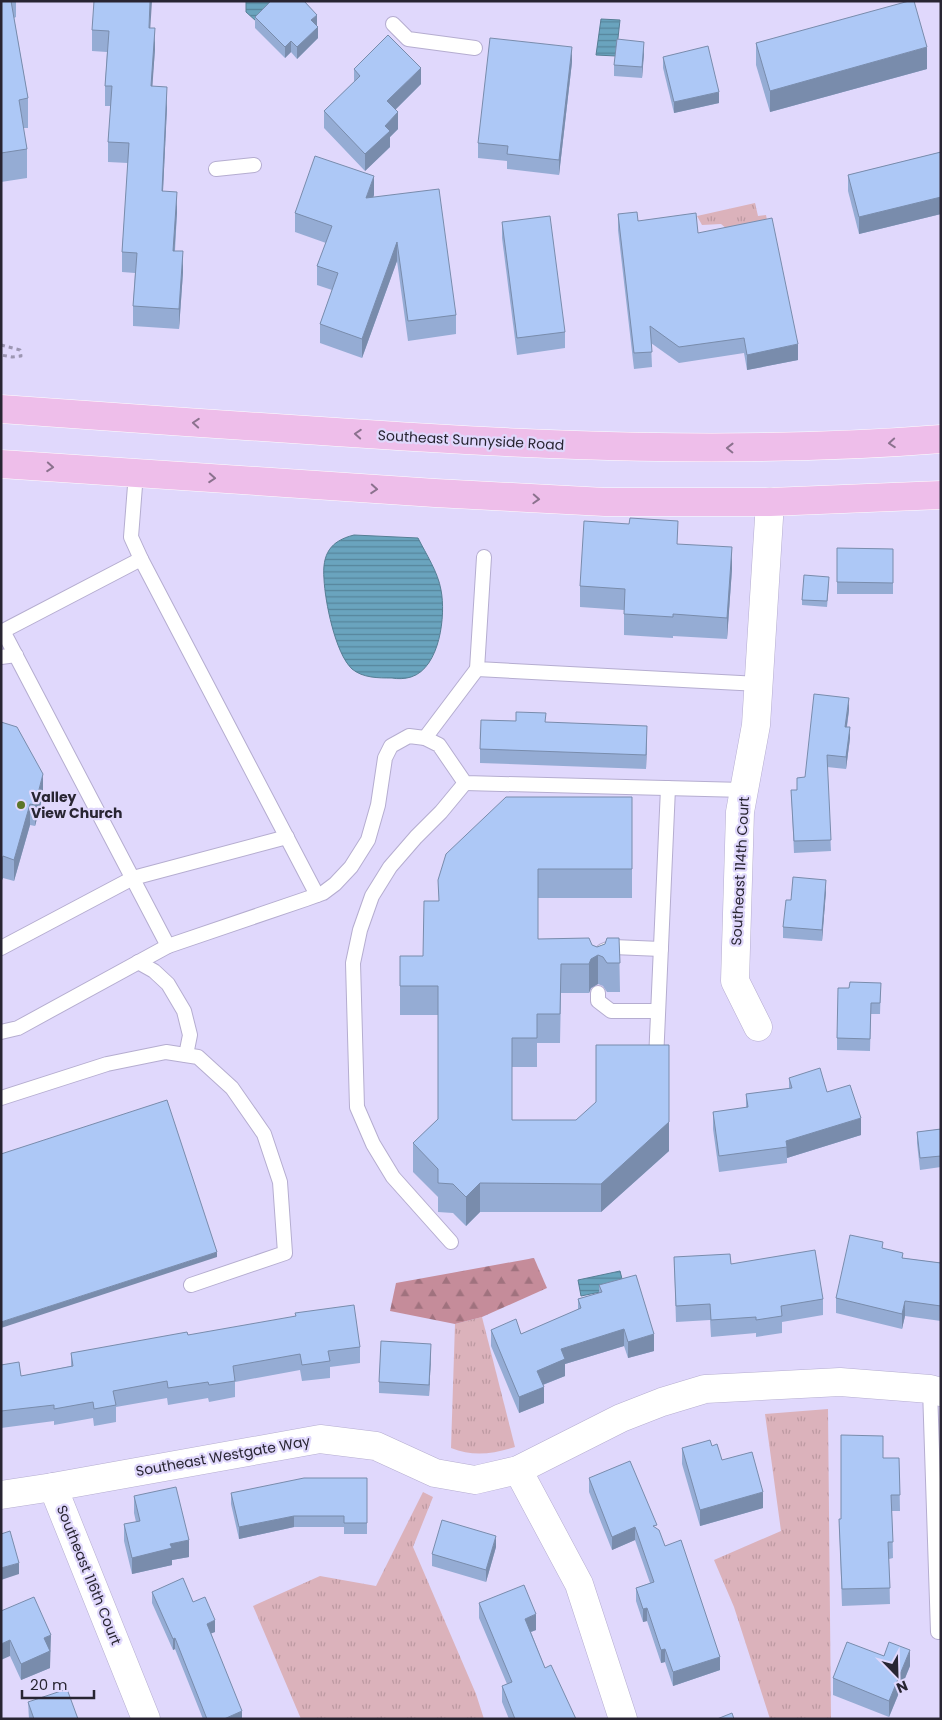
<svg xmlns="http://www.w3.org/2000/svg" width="942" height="1720" viewBox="0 0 942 1720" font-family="Poppins,sans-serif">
  <defs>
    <pattern id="grass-tufts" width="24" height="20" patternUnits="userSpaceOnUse" patternTransform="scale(1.25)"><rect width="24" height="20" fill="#dbb2bb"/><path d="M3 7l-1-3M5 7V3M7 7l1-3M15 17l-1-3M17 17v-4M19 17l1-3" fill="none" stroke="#bc99a1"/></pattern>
    <pattern id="forest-firs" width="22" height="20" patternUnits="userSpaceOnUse" patternTransform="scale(1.25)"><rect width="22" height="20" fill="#c58c9a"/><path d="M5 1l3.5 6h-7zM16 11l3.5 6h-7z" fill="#a0727e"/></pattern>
    <pattern id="water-rules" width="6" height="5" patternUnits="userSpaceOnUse" patternTransform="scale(1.25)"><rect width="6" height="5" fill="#6aa4be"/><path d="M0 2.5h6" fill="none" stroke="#57859b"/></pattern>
  </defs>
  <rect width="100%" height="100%" fill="#e0d8fc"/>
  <g fill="url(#grass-tufts)">
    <path d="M755,203L758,216L766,215L768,225L727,229L721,224L702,225L697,216Z"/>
    <path d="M482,1317L515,1447C493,1454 473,1457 451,1448L455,1324Z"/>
    <path d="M828,1409L831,1719H770L734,1607L714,1560L781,1531L765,1414Z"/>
    <path d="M423,1492L433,1497L413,1547L476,1694L484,1719H301L253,1606L320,1576L376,1586Z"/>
  </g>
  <path fill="url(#forest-firs)" d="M534,1258L547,1288L482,1317L455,1324L390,1311L396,1283Z"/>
  <g fill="url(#water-rules)" stroke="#567e94">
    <path d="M246,1H276L256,21L246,12Z"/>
    <path d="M601,19L620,20L616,56L596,55Z"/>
    <path d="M354,535L418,538C426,554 438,572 441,590C446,615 440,668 411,677C405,679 397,679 392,678C378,678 363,678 352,669C335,653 325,601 324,579C322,554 330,541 354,535Z"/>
    <path d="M620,1271L624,1287L581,1296L578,1280Z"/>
  </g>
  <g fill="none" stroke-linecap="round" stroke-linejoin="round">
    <g stroke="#b5add0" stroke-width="16">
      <g id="lane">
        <path d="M393,24L408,39L475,48"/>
        <path d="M216,169L254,165"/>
        <path d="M136,473L131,537L141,559"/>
        <path d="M484,557L477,669L759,684"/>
        <path d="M1,657L16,655"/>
        <path d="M425,738L477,669"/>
        <path d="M168,946L3,631L141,559L317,895"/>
        <path d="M1,948L133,878L287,837"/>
        <path d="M603,951L613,947L661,949"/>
        <path d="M138,962L154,971L168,984L184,1011L190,1035L186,1055"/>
        <path d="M598,993V1001L611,1011H658"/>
        <path d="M1,1032L18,1028L168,946L306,899L323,893L335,884L351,867L368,840L378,805L385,758L391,746L409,736L425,738L439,745L465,783L744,790"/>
        <path d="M656,1060L668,788"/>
        <path d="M1,1098L107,1064L166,1052L198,1057L232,1088L264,1134L280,1182L285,1253L191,1285"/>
        <path d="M451,1242L393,1177L373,1144L357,1107L353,963L360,930L372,896L390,867L416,837L441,812L465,783"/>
        <path d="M930,1389L938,1632"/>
      </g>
    </g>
    <g stroke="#b5add0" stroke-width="29">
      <g id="street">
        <path d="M758,1027L735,981L740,812L756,725L770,502"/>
        <path d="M518,1470L579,1584L623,1719"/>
        <path d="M53,1487L146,1719"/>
        <path d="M1,1495L53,1487L320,1439L376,1446L435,1473L475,1480L518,1470L621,1418L662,1402L705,1389L840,1382L930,1389L941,1392"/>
      </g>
    </g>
    <g stroke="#fff" stroke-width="29">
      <g id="primary">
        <path d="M1,409C113,417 224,425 336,432C538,446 739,455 941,439"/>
        <path d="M1,464L435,493L605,502H770L941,495"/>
      </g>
    </g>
    <path stroke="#9c96b2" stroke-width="3" stroke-dasharray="4 4" stroke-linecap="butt" d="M1,345L20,350L21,356L12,357L1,355"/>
    <use href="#lane" stroke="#fff" stroke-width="14"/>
    <use href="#street" stroke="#fff" stroke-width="28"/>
    <use href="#primary" stroke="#eebeea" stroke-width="28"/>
  </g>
  <g fill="#95acd4">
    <path d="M1,1H16V17L14,18L28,98V128H23L27,149V178L1,182Z"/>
    <path d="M255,17L317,26L318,38L297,59L291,52L285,58L255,28Z"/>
    <path d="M150,28L155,49L152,86L167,107L163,191L177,212L175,251L183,272L179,329L133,326V306L135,273L122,272V252L128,163L108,162V142L111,106H105V86L107,52L92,51V30Z"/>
    <path d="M756,43L927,69L770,112L756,65Z"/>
    <path d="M644,53L642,78L614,76V65Z"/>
    <path d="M663,57L719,103L674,113L663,68Z"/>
    <path d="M572,62L559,175L507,169V161L478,158V143Z"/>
    <path d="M354,69L421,84L395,110L398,129L390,137V147L365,171L324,128V111L354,82Z"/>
    <path d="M941,152V214L859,234L848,191V175Z"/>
    <path d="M374,195L373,198L456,315V334L408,341L397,261L362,358L320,343V324L332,290L317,285V266L326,243L295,232V213Z"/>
    <path d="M618,214L638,221L698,233L798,360L747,370L744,353L679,363L651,343L652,367L634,369L618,230Z"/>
    <path d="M502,222L565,332V348L517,355L502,238Z"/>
    <path d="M678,544L732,569L727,639L673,636V638L624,635V610L580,607V586Z"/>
    <path d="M837,548L893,549V594H837Z"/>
    <path d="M829,583L827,607L802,605V600Z"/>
    <path d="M849,710L847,727L850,738L846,769L827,767L831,851L794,853L791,790H797V778L805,777Z"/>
    <path d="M1,722L43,796L35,826L30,825L14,881L3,878L1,882Z"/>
    <path d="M546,722L647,740L646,769L480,763V749Z"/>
    <path d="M632,797V898H538V939L592,945L597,947L619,938L620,992H607L603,986L598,984L591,988L589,993H561L560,1043H537V1067H512V1120L669,1151L601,1212H480L466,1226L453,1213L438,1212V1197L413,1172V1143L438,1119V1015H400V956H423L438,901Z"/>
    <path d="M826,891L822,941L783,938V927Z"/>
    <path d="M881,983L880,1014H871L870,1051L837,1050V1038L849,988Z"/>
    <path d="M789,1078L827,1092L861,1135L787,1158V1163L719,1172L713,1129V1112L746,1108V1094L789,1089Z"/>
    <path d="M941,1129V1167L920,1170L917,1143V1132Z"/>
    <path d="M883,1248L903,1258L941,1263V1321L905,1316L902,1329L836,1313V1298Z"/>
    <path d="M674,1257L731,1264L823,1299V1315L782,1322V1333L756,1337V1333L711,1337L710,1320L676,1322Z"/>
    <path d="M599,1285L654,1351L628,1358L624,1346L565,1364V1376L543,1385L544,1403L519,1413L491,1346V1330L521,1334L578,1310V1299L599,1293Z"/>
    <path d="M188,1335L360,1347V1363L330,1367V1378L302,1381L300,1370L235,1382V1397L209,1402L208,1398L168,1405L167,1398L116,1407V1422L94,1426L93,1418L54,1425V1421L1,1428V1365L21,1376L71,1366V1353Z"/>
    <path d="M431,1356L429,1396L379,1393V1382Z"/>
    <path d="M712,1446L722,1460L763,1508L700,1526L682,1464V1448Z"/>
    <path d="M883,1458H899L900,1511H892L893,1558L889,1559L890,1604L842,1606L839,1519H841Z"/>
    <path d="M367,1478V1534H344V1527H294L239,1539L231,1504V1493Z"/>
    <path d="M589,1478L657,1529L720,1670L673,1686L665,1662L661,1663L647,1621L643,1622L636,1601V1588L650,1583L635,1540L612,1550L589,1492Z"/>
    <path d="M134,1496L189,1557L172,1560V1565L132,1574L124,1541V1524L136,1522L134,1513Z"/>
    <path d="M496,1547L486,1582L432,1566V1554Z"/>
    <path d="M152,1592L193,1602L215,1632L211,1633L242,1719H203L175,1649L173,1650L152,1603Z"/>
    <path d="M479,1603L536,1630L531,1632L545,1668L576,1719H509L502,1702V1686L507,1684L479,1618Z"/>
    <path d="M1,1611L51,1652H50V1668L21,1680L10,1656Z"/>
    <path d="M910,1666L889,1717L833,1695V1678Z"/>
    <path d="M28,1702L78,1719H29Z"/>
  </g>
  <g fill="#798cac">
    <path d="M150,1H152L149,49V28Z"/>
    <path d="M317,15V26L311,20Z"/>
    <path d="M318,27V38L297,59V47Z"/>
    <path d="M155,28V49L151,106V86Z"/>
    <path d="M291,41V52L285,58V47Z"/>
    <path d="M644,42V53L642,78V67Z"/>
    <path d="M572,47V62L559,175V160Z"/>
    <path d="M927,47V69L770,112V91Z"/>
    <path d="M421,68V84L387,118V101Z"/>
    <path d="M167,87V107L162,211V191Z"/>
    <path d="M719,92V103L674,113V102Z"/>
    <path d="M398,112V129L390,137V147L365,171V154L385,126Z"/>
    <path d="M374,176V195L366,218V198Z"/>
    <path d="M177,192V212L173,271V251Z"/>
    <path d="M941,197V214L859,234V217Z"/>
    <path d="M397,242V261L362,358V339Z"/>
    <path d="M183,251V272L179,329V309Z"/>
    <path d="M798,344V360L747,370V355Z"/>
    <path d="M732,547V569L727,639V618Z"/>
    <path d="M849,698V710L845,738V727Z"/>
    <path d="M647,726V740L646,769V755Z"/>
    <path d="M850,727V738L846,769V757Z"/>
    <path d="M43,774V796L35,826V805Z"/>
    <path d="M30,804V825L14,881V860Z"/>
    <path d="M3,856V878L1,882V861Z"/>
    <path d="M826,880V891L822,941V930Z"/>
    <path d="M598,955V984L591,988L589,993V964L591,959Z"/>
    <path d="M669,1074V1151L601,1212V1184Z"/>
    <path d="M861,1118V1135L787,1158L786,1141Z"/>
    <path d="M480,1183V1212L466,1226V1197Z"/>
    <path d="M217,1252V1257L1,1328V1322Z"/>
    <path d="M905,1301V1316L902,1329V1314Z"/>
    <path d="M624,1329V1346L565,1364V1376L537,1387V1371L561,1349Z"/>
    <path d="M654,1334V1351L628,1358V1342Z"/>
    <path d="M431,1344V1356L429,1396V1385Z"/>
    <path d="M544,1387V1403L519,1413V1397Z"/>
    <path d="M763,1492V1508L700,1526V1510Z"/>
    <path d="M294,1516V1527L239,1539V1527Z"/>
    <path d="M635,1527V1540L612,1550V1537Z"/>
    <path d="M496,1536V1547L486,1582V1570Z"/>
    <path d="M189,1540V1557L172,1560V1565L132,1574V1558L170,1544Z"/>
    <path d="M19,1563V1574L1,1580V1568Z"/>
    <path d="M647,1608V1621L643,1622V1609Z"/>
    <path d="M536,1614V1630L525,1634V1619Z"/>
    <path d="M215,1620V1632L207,1635V1624Z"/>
    <path d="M51,1635L50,1668L21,1680V1664L44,1638Z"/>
    <path d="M175,1638V1649L173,1650V1639Z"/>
    <path d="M10,1640V1656L1,1660V1644Z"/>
    <path d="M665,1649V1662L661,1663V1650Z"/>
    <path d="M910,1650V1666L889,1717V1701Z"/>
    <path d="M720,1657V1670L673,1686V1672Z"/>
    <path d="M242,1711V1719H224Z"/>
  </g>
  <g fill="#adc8f6" stroke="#798cac">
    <path d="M1,1H11L28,98L19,100L27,149L1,153Z"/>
    <path d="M94,1H150L149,28H155L151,86L167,87L162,191L177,192L173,251H183L179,309L133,306L137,253L122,252L129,143L108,142L112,86H105L109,31L92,30Z"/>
    <path d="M271,1H304L317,15L311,20L318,27L297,47L291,41L285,47L255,17Z"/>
    <path d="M909,1H914L927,47L770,91L756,43Z"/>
    <path d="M388,35L421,68L387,101L398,112L385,126L390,131L365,154L324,111L360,76L354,69Z"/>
    <path d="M490,38L572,47L559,160L507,154L508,146L478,143Z"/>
    <path d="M617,39L644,42L642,67L614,65Z"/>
    <path d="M708,46L719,92L674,102L663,57Z"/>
    <path d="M941,152V197L859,217L848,175Z"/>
    <path d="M315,156L374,176L366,198L439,189L456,315L408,321L397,242L362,339L320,324L338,273L317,266L332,226L295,213Z"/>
    <path d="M637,212L638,221L696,213L698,233L772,218L798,344L747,355L744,338L679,347L650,326L652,352L634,353L618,214Z"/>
    <path d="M550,216L565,332L517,338L502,222Z"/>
    <path d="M630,518L678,521L677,544L732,547L727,618L673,614V617L624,614L625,589L580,586L584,521L629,524Z"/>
    <path d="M837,548L893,549V583L837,582Z"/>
    <path d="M804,575L829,577L827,601L802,600Z"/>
    <path d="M814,694L849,698L845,727H850L846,757L827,755L831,840L794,841L791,790H797V778L805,777Z"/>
    <path d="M516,712L546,713L545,722L647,726L646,755L480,749L481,720L516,721Z"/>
    <path d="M1,722L17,727L43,774L35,805L30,804L14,860L3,856L1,861Z"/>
    <path d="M506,797H632V869H538V939L589,938L592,945L597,947L605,944L607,938H619L620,963H607L603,957L598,955L591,959L589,964H561L560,1014H537V1038H512V1120H576L596,1102V1045H669V1122L601,1184L480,1183L466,1197L453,1184L438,1183V1169L413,1143L438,1119V986H400V956H423L424,901H439L438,880L446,854Z"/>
    <path d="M793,877L826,880L822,930L783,927L786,900H791Z"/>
    <path d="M850,982L881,983L880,1003H871L870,1039L837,1038L838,988H849Z"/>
    <path d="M820,1068L827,1092L850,1085L861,1118L786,1141L787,1147L719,1156L713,1112L748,1107L746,1094L792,1088L789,1078Z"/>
    <path d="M167,1100L217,1252L1,1322V1154Z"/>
    <path d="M941,1129V1156L920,1158L917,1132Z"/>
    <path d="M850,1235L883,1242L882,1248L903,1253L902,1258L941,1263V1306L905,1301L902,1314L836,1298Z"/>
    <path d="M815,1250L823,1299L781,1306L782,1316L756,1320V1317L711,1320L710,1304L676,1306L674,1257L730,1254L731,1264Z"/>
    <path d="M636,1275L654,1334L628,1342L624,1329L561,1349L565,1359L537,1371L544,1387L519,1397L491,1330L516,1319L521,1334L581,1308L578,1299L602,1292L599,1285Z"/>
    <path d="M354,1305L360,1347L328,1351L330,1361L302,1365L300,1354L233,1366L235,1381L209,1385L208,1382L168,1388L167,1381L113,1391L116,1405L94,1409L93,1402L54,1409V1405L1,1411V1365L19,1362L21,1376L73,1366L71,1353L187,1332L188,1335L296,1316L295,1313Z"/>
    <path d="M381,1341L431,1344L429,1385L379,1382Z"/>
    <path d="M841,1435L883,1436V1458H899L900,1495H891L893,1542H888L890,1588L842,1589L839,1519H841Z"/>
    <path d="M710,1440L712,1446L717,1444L722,1460L752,1452L763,1492L700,1510L682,1448Z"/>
    <path d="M630,1461L657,1525L653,1526L659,1530L665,1546L681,1540L720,1657L673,1672L665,1649L661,1650L647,1608L643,1609L636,1588L654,1582L635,1527L612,1537L589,1478Z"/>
    <path d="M304,1478H367V1523H344V1516H294L239,1527L231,1493Z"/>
    <path d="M176,1487L189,1540L170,1544L172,1548L132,1558L124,1524L140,1521L134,1496Z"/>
    <path d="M442,1520L496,1536L486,1570L432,1554Z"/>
    <path d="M10,1531L19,1563L1,1568V1534Z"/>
    <path d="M183,1578L193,1602L205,1597L215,1620L207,1624L242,1711L224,1719H207L175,1638L173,1639L152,1592Z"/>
    <path d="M524,1585L536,1614L525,1619L545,1668L551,1665L576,1719H515L502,1686L512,1682L479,1603Z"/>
    <path d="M34,1597L51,1635L44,1638L50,1651L21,1664L10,1640L1,1644V1611Z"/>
    <path d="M847,1642L884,1656L889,1642L910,1650L889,1701L833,1678Z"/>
    <path d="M67,1689L78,1719H34L28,1702Z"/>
    <path d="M732,1713L734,1719H717Z"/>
  </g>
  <defs><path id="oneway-chevron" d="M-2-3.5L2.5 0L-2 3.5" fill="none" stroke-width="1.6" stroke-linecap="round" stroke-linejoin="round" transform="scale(1.25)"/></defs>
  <g stroke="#8b728e">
    <use href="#oneway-chevron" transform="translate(196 423) rotate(-176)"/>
    <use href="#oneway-chevron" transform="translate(358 434) rotate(-176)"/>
    <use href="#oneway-chevron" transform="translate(892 443) rotate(176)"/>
    <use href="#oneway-chevron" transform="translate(730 448) rotate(-179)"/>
    <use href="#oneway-chevron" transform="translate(50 467) rotate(4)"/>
    <use href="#oneway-chevron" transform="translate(212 478) rotate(4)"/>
    <use href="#oneway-chevron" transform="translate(374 489) rotate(4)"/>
    <use href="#oneway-chevron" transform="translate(536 499) rotate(3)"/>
  </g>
  <circle fill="#5d7629" stroke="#e0d8fc" stroke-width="2" cx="21" cy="805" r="5"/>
  <g text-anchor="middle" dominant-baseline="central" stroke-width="4.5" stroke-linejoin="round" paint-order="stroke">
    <g font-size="14" fill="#282532" stroke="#e0d8fc">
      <text transform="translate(471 440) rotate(3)">Southeast Sunnyside Road</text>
      <text transform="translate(740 871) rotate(-87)">Southeast 114th Court</text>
      <text transform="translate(223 1456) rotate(-10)">Southeast Westgate Way</text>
      <text transform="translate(89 1575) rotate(68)">Southeast 116th Court</text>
    </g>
    <g font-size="14" font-weight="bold" fill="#282532" stroke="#e0d8fc" text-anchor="start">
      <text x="31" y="797">Valley<tspan x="31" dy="16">View Church</tspan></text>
    </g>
  </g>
  <rect width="942" height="1720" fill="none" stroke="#282532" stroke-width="5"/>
  <g transform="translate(897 1675) rotate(157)" stroke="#e0d8fc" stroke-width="4" paint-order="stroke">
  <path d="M0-4L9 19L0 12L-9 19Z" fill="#282532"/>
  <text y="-8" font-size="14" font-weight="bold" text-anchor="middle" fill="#282532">N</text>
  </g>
  <path d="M22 1690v8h72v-8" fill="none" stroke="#282532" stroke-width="2.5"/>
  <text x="30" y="1690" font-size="15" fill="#282532" stroke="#e0d8fc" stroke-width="4" paint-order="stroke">20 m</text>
</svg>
